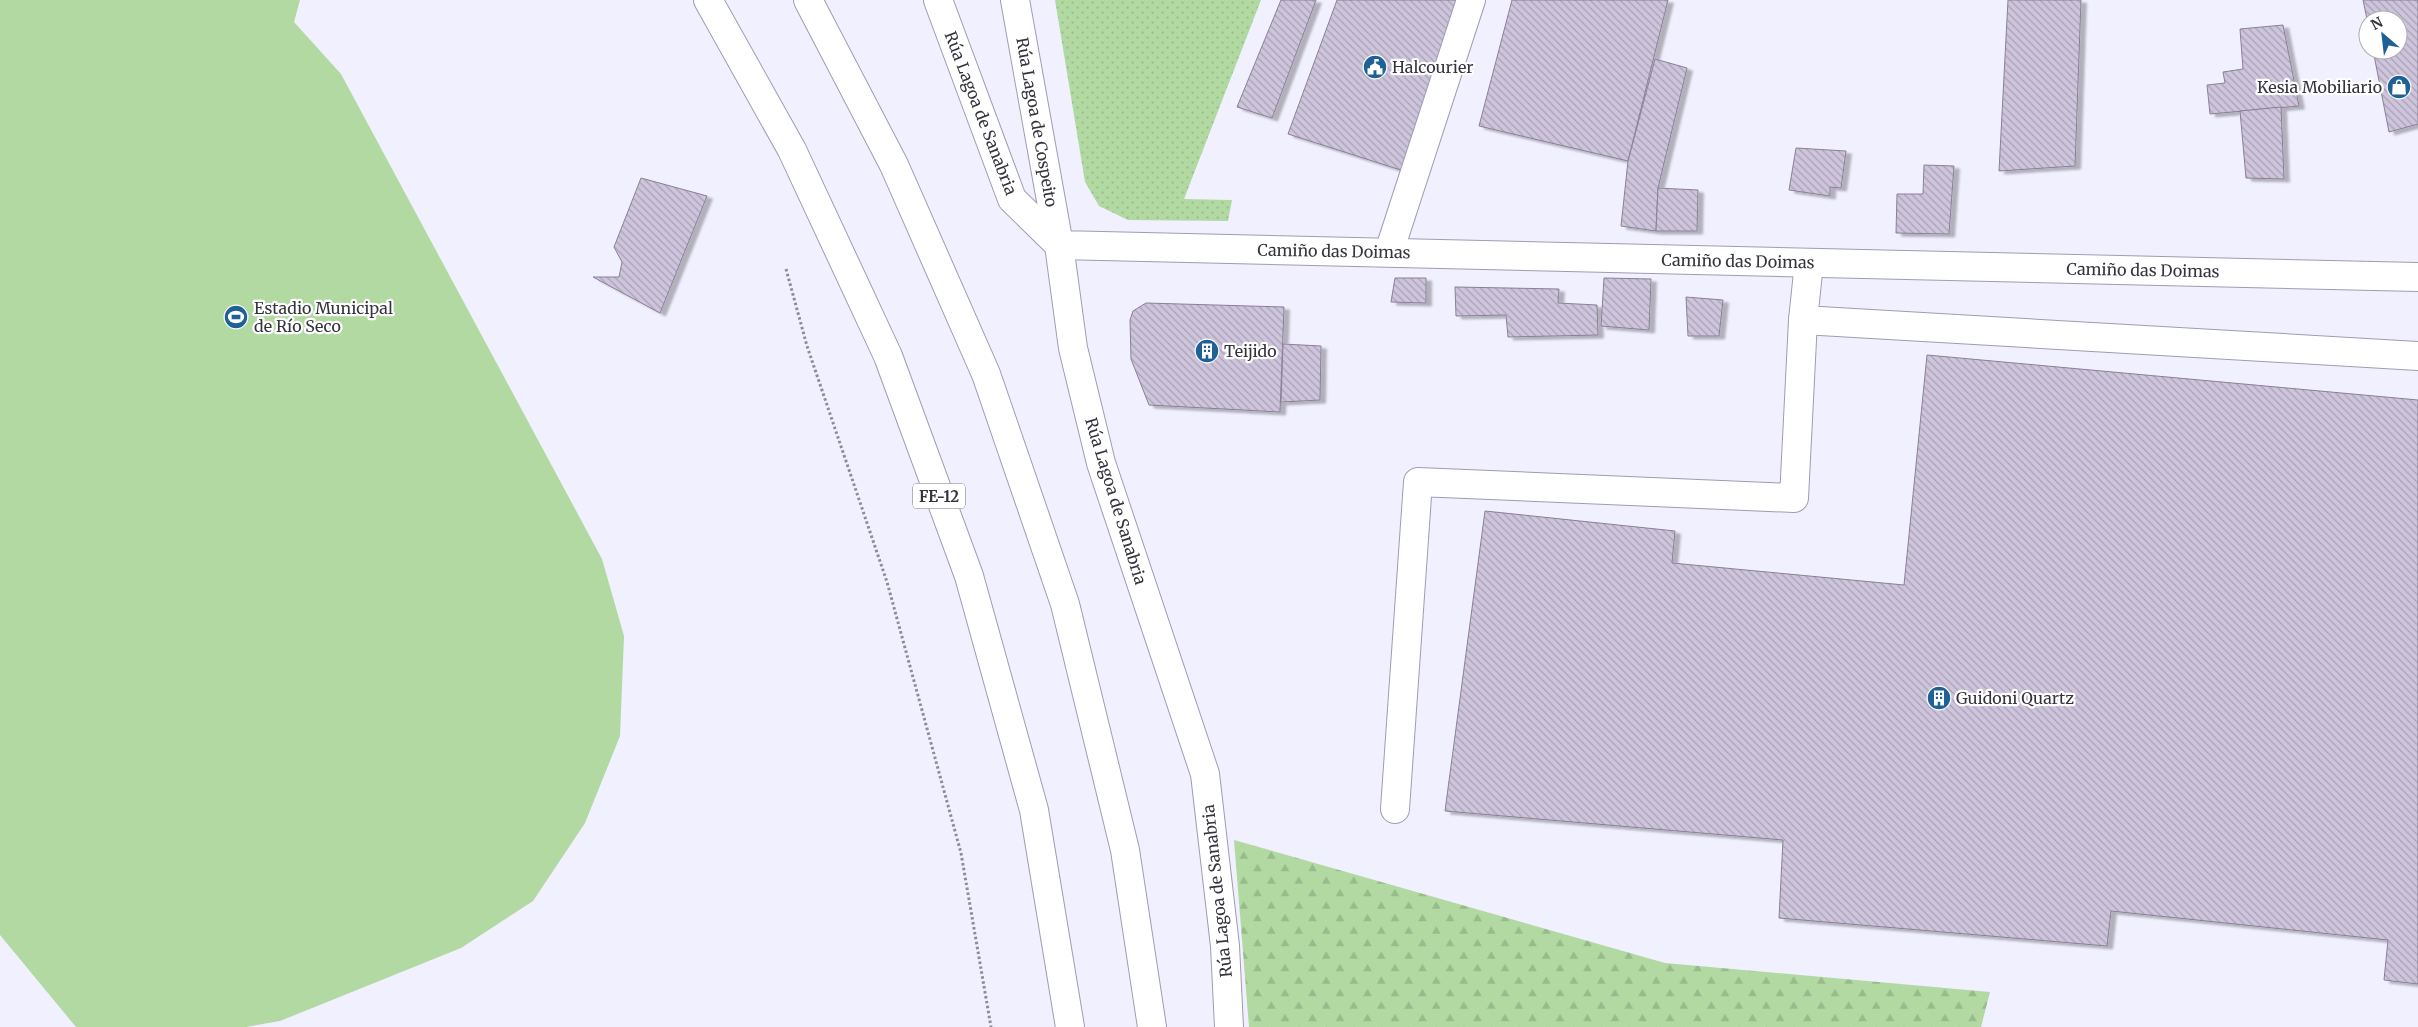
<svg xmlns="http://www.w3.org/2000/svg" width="2418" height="1027" viewBox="0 0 2418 1027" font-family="Merriweather,serif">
  <defs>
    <pattern id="grass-dots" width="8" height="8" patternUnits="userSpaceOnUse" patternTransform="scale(1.25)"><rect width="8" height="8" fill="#b1d9a1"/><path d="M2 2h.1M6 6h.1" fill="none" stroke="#99bb8c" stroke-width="1.8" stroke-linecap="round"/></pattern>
    <pattern id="forest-firs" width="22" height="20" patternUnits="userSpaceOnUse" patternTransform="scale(1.25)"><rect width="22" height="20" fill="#b1d9a1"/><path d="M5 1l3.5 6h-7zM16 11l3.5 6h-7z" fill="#99bb8c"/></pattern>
    <pattern id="building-back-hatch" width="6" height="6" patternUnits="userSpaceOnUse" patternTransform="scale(1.25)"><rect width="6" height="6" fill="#cec5dd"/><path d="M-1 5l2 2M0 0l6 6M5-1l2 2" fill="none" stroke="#a8a1b4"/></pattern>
    <filter id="shadow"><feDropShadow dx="5.5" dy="3" stdDeviation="1" flood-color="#0004"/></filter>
  </defs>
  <rect width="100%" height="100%" fill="#f1f0ff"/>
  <path fill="url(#grass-dots)" d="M1055,0H1261L1184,199L1232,200L1228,221L1128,220L1099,206L1085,182Z"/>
  <path fill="url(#forest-firs)" d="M1234,840L1665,963L1990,992L1981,1027H1249Z"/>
  <path fill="#b1d9a1" d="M0,0H300L294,22L341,74L602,559L624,636L620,736L585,823L533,901L461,948L280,1021L246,1027H76L0,935Z"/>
  <g fill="url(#building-back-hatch)" stroke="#898096" filter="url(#shadow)">
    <path d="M1281,0H1316L1272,118L1237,107Z"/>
    <path d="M1337,0H1458L1404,171L1288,134Z"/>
    <path d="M1512,0H1668L1628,161L1479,126Z"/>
    <path d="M2008,0H2081L2075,166L1999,171Z"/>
    <path d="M2363,0H2418V124L2389,132L2373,50H2398V20H2368V24Z"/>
    <path d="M2283,25L2299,106L2210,114L2207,85L2225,83L2223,72L2243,69L2240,29Z"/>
    <path d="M1655,59L1687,68L1658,188L1656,231L1621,226L1628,161Z"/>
    <path d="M2281,107L2284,179L2246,178L2240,111Z"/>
    <path d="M1796,148L1846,151L1841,188L1830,187V196L1789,190Z"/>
    <path d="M1924,165L1954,166L1949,234L1896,233L1897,194H1923Z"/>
    <path d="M641,178L707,196L660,313L593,277H619L622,262L614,247Z"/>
    <path d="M1658,188L1698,190L1697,231H1656Z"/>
    <path d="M1395,278H1426V303L1391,302Z"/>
    <path d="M1604,278L1651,279L1649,330L1601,326Z"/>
    <path d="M1455,287L1559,289L1558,303L1597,305L1598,335L1508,337L1506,315L1456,316Z"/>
    <path d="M1686,297L1723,300L1719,336H1688Z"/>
    <path d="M1146,303L1284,307L1280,412L1149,405L1131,359L1130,320L1133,311Z"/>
    <path d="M1283,344L1321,346L1320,400L1281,402Z"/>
    <path d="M1927,355L2418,400V984L2384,980L2388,940L2111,911L2107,946L1779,918L1783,840L1445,811L1485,511L1675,531L1672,563L1904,585Z"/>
  </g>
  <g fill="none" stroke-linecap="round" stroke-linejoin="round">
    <g stroke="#9e9cb2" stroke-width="30">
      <g id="minor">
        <path d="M938,0L1012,199L1059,245L1073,348L1101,463L1205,774L1225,946L1229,1027"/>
        <path d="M1015,0L1059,245L2418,277"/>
        <path d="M1389,252L1471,0"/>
        <path d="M1809,263L1803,320L2418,356"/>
        <path d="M1395,809L1418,482L1794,498L1803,320"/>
      </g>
    </g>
    <g stroke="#9e9cb2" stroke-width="30">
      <g id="highway">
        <path d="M708,0L792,150L888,356L969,576L1034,810L1070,1027"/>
        <path d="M808,0L894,165L986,374L1065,604L1125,850L1152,1027"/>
      </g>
    </g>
    <path stroke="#8c8b96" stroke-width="3" stroke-dasharray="2.5 2.5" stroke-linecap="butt" d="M786,269L807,346L887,582L961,853L991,1027"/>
    <use href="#minor" stroke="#fff" stroke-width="28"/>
    <use href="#highway" stroke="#fff" stroke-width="28"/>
  </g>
  <defs>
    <g id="civic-disc" transform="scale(1.25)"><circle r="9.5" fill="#1f6095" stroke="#fff"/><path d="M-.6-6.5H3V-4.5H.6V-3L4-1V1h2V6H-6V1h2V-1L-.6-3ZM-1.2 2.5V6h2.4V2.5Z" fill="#fff"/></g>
    <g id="shop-disc" transform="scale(1.25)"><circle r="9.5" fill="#1f6095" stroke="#fff"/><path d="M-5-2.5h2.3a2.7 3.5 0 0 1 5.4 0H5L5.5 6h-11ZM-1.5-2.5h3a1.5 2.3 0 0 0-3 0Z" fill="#fff"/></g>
    <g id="stadium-disc" transform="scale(1.25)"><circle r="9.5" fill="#1f6095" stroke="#fff"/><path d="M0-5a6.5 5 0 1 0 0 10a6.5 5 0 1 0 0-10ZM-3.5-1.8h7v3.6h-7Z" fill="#fff"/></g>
    <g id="building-disc" transform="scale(1.25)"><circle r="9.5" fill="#1f6095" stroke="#fff"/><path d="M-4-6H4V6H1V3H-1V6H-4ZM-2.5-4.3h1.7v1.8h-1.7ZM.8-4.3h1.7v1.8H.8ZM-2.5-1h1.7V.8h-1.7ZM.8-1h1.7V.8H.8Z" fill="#fff"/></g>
  </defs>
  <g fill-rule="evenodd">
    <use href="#civic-disc" x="1375" y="67"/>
    <use href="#shop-disc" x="2399" y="87"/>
    <use href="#stadium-disc" x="236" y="317"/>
    <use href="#building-disc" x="1207" y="351"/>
    <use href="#building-disc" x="1939" y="698"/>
  </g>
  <g text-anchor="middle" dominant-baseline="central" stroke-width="4.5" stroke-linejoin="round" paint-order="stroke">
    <rect fill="#fff" stroke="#727177" stroke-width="1" x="913" y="483.5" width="52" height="25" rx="4"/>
    <g font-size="15" font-weight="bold" fill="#35343d">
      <text x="939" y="496">FE-12</text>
    </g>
    <g font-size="16" fill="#35343d" stroke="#fff" text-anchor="start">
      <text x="1392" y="67">Halcourier</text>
      <text x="2382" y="87" text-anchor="end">Kesia Mobiliario</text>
      <text x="254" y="308">Estadio Municipal<tspan x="254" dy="18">de Río Seco</tspan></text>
      <text x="1224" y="351">Teijido</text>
      <text x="1956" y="698">Guidoni Quartz</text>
    </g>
    <g font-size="16" fill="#35343d" stroke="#fff">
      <text transform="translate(981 113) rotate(69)">Rúa Lagoa de Sanabria</text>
      <text transform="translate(1037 122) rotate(80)">Rúa Lagoa de Cospeito</text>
      <text transform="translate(1334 251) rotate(1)">Camiño das Doimas</text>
      <text transform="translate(1738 261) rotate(1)">Camiño das Doimas</text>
      <text transform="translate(2143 270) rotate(1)">Camiño das Doimas</text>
      <text transform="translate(1116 501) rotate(73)">Rúa Lagoa de Sanabria</text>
      <text transform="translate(1217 891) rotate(-96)">Rúa Lagoa de Sanabria</text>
    </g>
  </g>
  <g transform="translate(2383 35) rotate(332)"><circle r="24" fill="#ffffff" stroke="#aeaeb1"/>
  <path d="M0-4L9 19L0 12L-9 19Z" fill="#1f6095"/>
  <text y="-8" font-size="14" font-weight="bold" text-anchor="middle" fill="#35343d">N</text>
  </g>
</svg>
